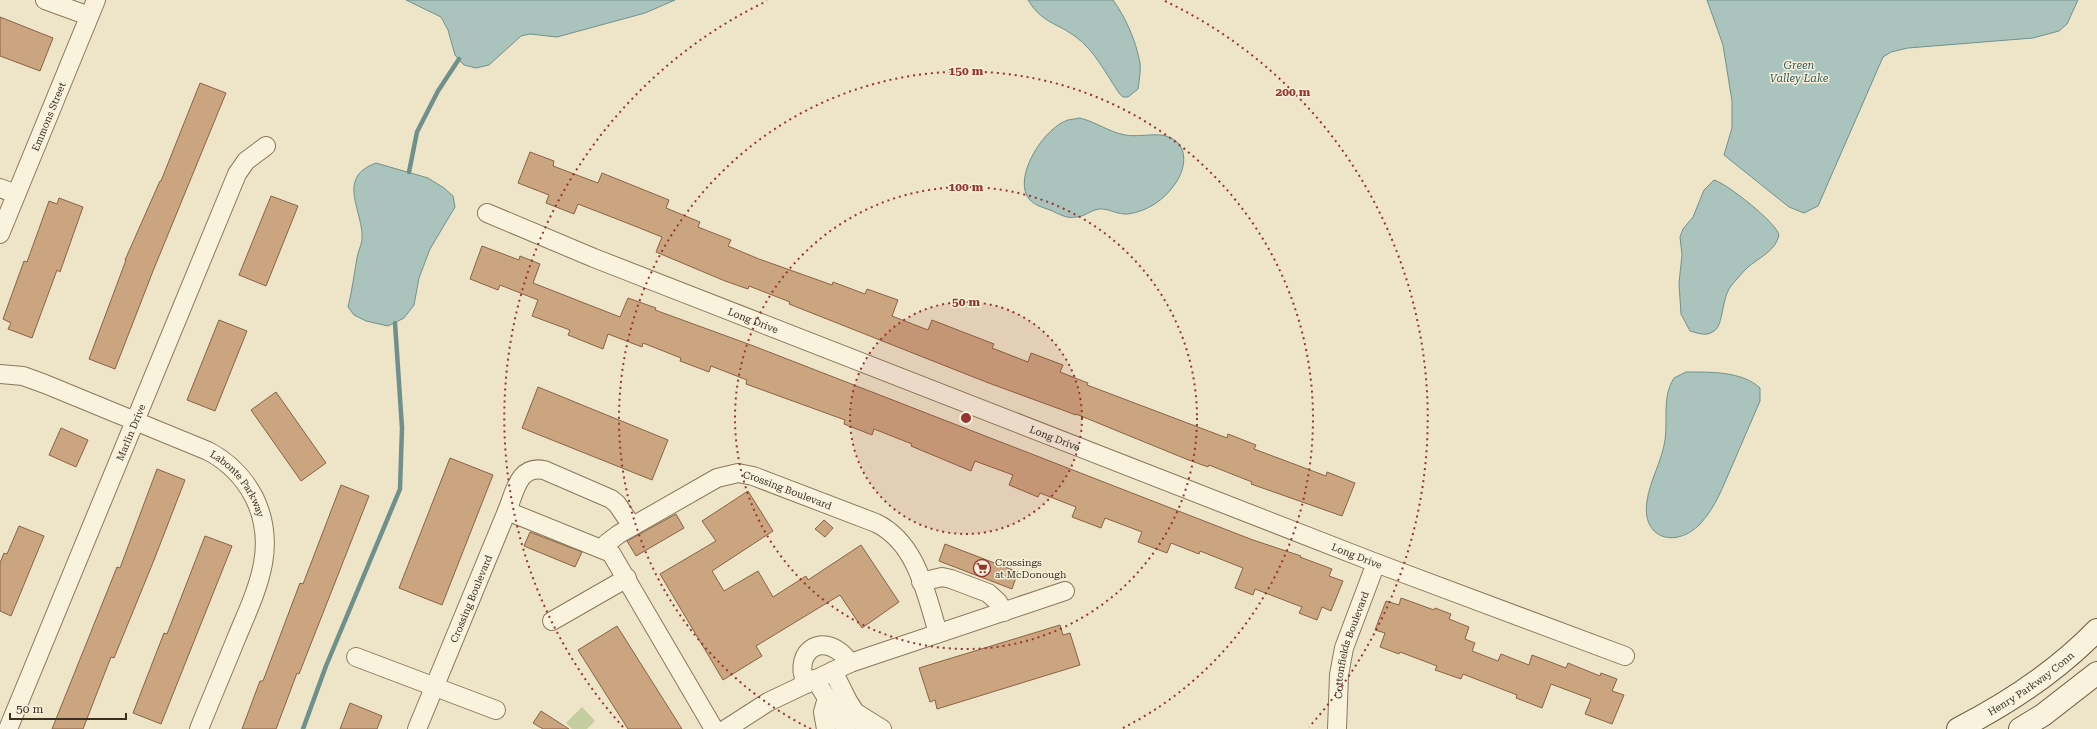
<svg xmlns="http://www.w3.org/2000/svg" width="2097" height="729" viewBox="0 0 2097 729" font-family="'Roboto Serif',serif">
  <rect width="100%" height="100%" fill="#eee5c9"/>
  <path fill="#c4cd9d" d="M582,707L595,721L587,729H572L566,723Z"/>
  <g fill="#aac3bd" stroke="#70918b">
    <path d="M406,0H675L645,13L557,37L530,34L521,36L489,65L476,68L464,65L455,55L448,30L441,17Z"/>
    <path d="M1028,0H1113C1126,18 1136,41 1140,63C1141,71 1139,81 1138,89L1128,97H1123L1119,93C1106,74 1095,51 1076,37C1056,22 1043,24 1028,0Z"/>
    <path d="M1707,0H2078L2067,24L2059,31L2033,38L1908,48L1891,52L1883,57L1818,206L1804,213L1789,207L1724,155L1732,128V101L1723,45Z"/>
    <path d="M1080,118C1096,122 1109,132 1125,135C1137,137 1149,134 1161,135C1189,139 1188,166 1175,184C1164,200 1148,211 1128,214C1118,215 1108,208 1099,209C1091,210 1084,217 1076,217C1067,219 1059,214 1050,210C1042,207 1032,205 1027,196C1015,173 1045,127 1068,120C1072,119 1076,119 1080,118Z"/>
    <path d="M376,163L428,178L444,188L453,196L455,207L430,249L419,278L414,305L404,318L388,326L366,321L354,315L348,307C352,291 354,275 357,258C358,252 361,246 362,240C364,211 335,178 376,163Z"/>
    <path d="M1714,180C1726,183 1777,223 1779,235C1776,251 1758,258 1747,268C1742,273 1736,280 1731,286C1721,299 1724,325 1714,331C1706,337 1698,333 1690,331L1681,314L1679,283L1682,255L1680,237L1683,229L1693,217L1704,190Z"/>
    <path d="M1686,372C1709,372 1742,371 1760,388V401C1751,423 1741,444 1732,466C1723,486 1716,507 1700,524C1676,549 1641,539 1647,501C1650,480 1662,461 1665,440C1668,418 1662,397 1674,378Z"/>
  </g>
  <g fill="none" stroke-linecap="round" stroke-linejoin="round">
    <g stroke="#70918b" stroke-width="4.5">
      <path d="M409,172L417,132L438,91L459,59"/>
      <path d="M303,729L326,666L400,489L402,428L395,323"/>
    </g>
  </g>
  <g fill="#cba480" stroke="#896344">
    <path d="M0,17L53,38L40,71L0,56Z"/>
    <path d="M200,83L226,93L153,271L115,369L89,359L126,260H125L160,181H161Z"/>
    <path d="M530,152L554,161L553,166L598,183L602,173L669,200L666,208L700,222L698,227L731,240L728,246L759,259L832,285L833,282L865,294L867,289L898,300L892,316L928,330L932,320L994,344L992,348L1028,362L1031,353L1063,365L1060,372L1088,383L1087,385L1227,438L1228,434L1256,445L1254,449L1326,476L1327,472L1355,483L1342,516L1251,484L1252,482L1209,465L1208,467L1186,459L1076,414V415L986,382L789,304L790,302L749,286L748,289L725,281L656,252L662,237L627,223L578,204L574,214L546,203L549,195L518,183Z"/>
    <path d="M271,196L298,206L266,286L239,275Z"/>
    <path d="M59,198L83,207L60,272L57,270L32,338L8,329L11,323L3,319L24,261L27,262L49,201L57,204Z"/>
    <path d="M482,246L519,260L520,256L540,264L533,283L620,317L628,298L656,308L655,310L751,345L1253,540L1301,556L1300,557L1332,569L1329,576L1343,581L1331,611L1322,607L1317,620L1299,613L1302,607L1255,589L1253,595L1235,588L1243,568L1200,551L1199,554L1171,543L1167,553L1138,542L1142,532L1105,518L1101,528L1072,517L1076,507L1040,493L1038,497L1009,485L1013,475L975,461L971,471L911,446L912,444L874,429L872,435L844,424L845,420L746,384L747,380L711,366L709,372L680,361L681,358L643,343L642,347L608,334L603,349L568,335L570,330L532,316L538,300L500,285L498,290L470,279Z"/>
    <path d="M219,320L247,331L215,411L187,400Z"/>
    <path d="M538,387L668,440L652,480L522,428Z"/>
    <path d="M276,392L326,463L301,481L251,410Z"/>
    <path d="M61,428L88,440L76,467L49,455Z"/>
    <path d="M450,458L493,475L442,605L399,588Z"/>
    <path d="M157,469L185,480L154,560L114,658L111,657L83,729H52L117,567L120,568Z"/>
    <path d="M341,485L369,496L299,674L297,673L276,729H242L260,681H263L300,583L303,584Z"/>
    <path d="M748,491L773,531L712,571L724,591L758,571L773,597L806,576L808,580L861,545L899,602L862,628L840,595L756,646L762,656L723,680L660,574L716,541L702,521Z"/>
    <path d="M676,514L684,528L636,556L627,541Z"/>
    <path d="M824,520L833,528L825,537L815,529Z"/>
    <path d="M19,526L44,536L11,616L0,611V563L4,553L7,554Z"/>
    <path d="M530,532L582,552L575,567L524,546Z"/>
    <path d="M205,536L232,546L161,724L133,713L164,633L167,634Z"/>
    <path d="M945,544L1018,572L1012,589L939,561Z"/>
    <path d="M1401,598L1434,610L1435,608L1451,614L1449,619L1469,627L1465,639L1475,643L1472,651L1498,661L1501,654L1529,665L1532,655L1566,668L1568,663L1600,676L1601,673L1617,679L1612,691L1624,695L1612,724L1585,714L1591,699L1551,684L1542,708L1516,698L1517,695L1463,674L1461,679L1435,670L1437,666L1400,652L1399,654L1380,647L1385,633L1375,630L1386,601L1399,605Z"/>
    <path d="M1060,625L1063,635L1070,633L1080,665L937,709L935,700L930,702L919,668Z"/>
    <path d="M617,626L682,729H628L578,650Z"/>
    <path d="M350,703L382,716L377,729H340Z"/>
    <path d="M541,711L569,729H543L533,723Z"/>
  </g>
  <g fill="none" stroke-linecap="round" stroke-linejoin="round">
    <g stroke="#8a785e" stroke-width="20">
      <g id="street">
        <path d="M45,0L89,16"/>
        <path d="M0,188L16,194"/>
        <path id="s1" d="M487,213L594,258L1376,563L1625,656"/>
        <path id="s2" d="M0,234L96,0"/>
        <path id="s3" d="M0,374L23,376L45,384L208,451C229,462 243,476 254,497C279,548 256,591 236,639C224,669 211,699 199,729"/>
        <path d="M507,511L611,553L714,729"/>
        <path id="s4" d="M603,549L607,543L619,534L717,478L738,473L753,476L876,523C917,543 926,594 938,633"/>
        <path d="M921,582L942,577L951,579L988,593L998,602L1004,612"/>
        <path d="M552,621L627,578"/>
        <path d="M356,657L496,710"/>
        <path d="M833,671L848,701L866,729"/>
        <path d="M815,679L846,729"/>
        <path d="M806,684C791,650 826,628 850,663"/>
        <path d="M858,714L882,729"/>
        <path id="s5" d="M8,729L237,174L246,161L266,146"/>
        <path id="s6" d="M417,729L507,511C515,492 518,465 544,470L611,499L617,504L632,526"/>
        <path d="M726,729L768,702L850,663L1065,591"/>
        <path d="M826,729L823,712L827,698"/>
        <path id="s7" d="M1337,729L1339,675L1344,648L1376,563"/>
      </g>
    </g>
    <g stroke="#6c5941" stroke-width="24">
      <g id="secondary">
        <path id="s8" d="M1958,729C2009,703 2057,671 2097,630"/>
        <path d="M2020,729L2043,715L2097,673"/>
      </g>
    </g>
    <use href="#street" stroke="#f9f2dd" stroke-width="18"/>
    <use href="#secondary" stroke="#f9f2dd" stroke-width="22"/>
  </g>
  <circle cx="966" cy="418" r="116" fill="#98342f" fill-opacity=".12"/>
  <g fill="none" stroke="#98342f" stroke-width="2" stroke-dasharray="2 4">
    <circle cx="966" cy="418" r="116"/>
    <circle cx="966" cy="418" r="231"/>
    <path d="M811 729A347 347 0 1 1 1121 729"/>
    <path d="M623 727A462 462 0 0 1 767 1M1165 1A462 462 0 0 1 1309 727"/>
  </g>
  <defs>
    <g id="supermarket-ring" transform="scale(0.9)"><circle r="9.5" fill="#f6efd9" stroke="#98342f" stroke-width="1.5"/><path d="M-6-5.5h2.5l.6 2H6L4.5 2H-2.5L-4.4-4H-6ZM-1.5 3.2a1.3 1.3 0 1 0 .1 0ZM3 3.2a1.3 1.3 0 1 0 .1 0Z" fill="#98342f"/></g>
  </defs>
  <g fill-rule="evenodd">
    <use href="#supermarket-ring" x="982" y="568"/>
  </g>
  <g text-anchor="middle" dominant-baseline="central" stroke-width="3" stroke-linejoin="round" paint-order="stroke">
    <g font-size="10" fill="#3b2f21" stroke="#f6efd9">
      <text stroke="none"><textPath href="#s2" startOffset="127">Emmons Street</textPath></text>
      <text stroke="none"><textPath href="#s1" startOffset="287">Long Drive</textPath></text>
      <text stroke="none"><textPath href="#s5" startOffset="321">Marlin Drive</textPath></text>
      <text stroke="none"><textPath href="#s1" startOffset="611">Long Drive</textPath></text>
      <text stroke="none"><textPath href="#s3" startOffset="268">Labonte Parkway</textPath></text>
      <text stroke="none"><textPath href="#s4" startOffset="209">Crossing Boulevard</textPath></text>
      <text stroke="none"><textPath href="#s1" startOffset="935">Long Drive</textPath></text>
      <text stroke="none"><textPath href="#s6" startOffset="141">Crossing Boulevard</textPath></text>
      <text stroke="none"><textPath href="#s7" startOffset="86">Cottonfields Boulevard</textPath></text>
      <text stroke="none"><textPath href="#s8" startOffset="86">Henry Parkway Conn</textPath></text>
    </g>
    <g font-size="10" fill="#3b2f21" stroke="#f6efd9" text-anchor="start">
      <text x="995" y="562">Crossings<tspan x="995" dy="12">at McDonough</tspan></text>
    </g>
    <g font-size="11" font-style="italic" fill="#315b5a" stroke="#f6efd9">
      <text x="1799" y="65">Green<tspan x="1799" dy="13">Valley Lake</tspan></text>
    </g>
  </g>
  <circle cx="966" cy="418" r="6" fill="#98342f" stroke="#f6efd9" stroke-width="2"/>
  <g font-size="12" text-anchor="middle" font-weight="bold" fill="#98342f" stroke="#f6efd9" stroke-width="3" stroke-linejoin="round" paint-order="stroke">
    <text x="966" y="75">150 m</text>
    <text x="1293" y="96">200 m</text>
    <text x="966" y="191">100 m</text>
    <text x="966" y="306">50 m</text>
  </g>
  <path d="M10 713v6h116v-6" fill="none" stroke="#3b2f21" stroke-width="2"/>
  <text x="16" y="713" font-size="12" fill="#3b2f21" stroke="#f6efd9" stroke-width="3" paint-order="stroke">50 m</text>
</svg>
